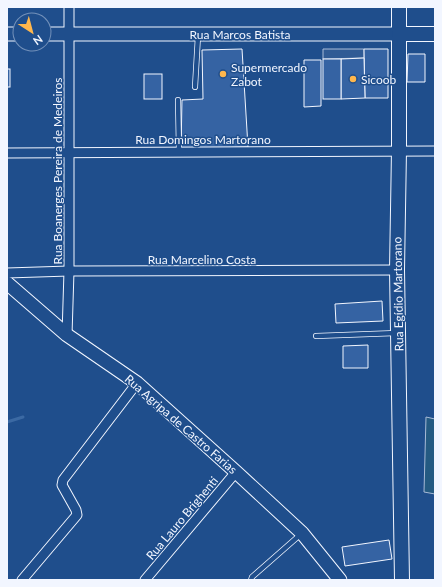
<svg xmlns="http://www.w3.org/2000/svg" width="442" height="587" viewBox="0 0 442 587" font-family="Lato,sans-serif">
  <rect width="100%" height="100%" fill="#1f4e8c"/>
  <path fill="#245a82" stroke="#a8bbd7" d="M426,417L435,419V494L424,492Z"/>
  <path fill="#305b95" stroke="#a8bbd7" d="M323,49H364V58L323,59Z"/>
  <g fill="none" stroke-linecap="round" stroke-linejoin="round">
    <path stroke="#3b69a3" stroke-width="3" d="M7,422L23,417"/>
  </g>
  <g fill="#3563a3" stroke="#f2f6ff">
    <path d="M242,49L248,147L181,149L182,100L203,99L202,50Z"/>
    <path d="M364,49H388V98H365Z"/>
    <path d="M408,54H425V82H407Z"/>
    <path d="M364,58L365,98L341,99V59Z"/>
    <rect x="323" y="59" width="18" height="40"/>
    <path d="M304,60H321V106L304,107Z"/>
    <rect x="7" y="69" width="3" height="18"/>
    <rect x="144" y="74" width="18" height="25"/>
    <path d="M382,301L383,321L336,323L335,304Z"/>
    <path d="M368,345V368H343V346Z"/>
    <path d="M389,540L392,559L345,566L342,547Z"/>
  </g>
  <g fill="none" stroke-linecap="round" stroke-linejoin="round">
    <g stroke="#f2f6ff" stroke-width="6">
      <g id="lane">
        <path d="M195,87L198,36"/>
        <path d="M178,100L179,152"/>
        <path d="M316,336L397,333"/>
        <path d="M251,580L252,577L301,534"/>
      </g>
    </g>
    <g stroke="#f2f6ff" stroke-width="11">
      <g id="street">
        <path d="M7,153L435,151"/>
        <path d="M7,273L69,271L397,270"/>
        <path d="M67,335L69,271V7"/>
        <path d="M22,580L77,515L76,510L62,485L63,480L137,383"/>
        <path d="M145,580L236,472"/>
      </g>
    </g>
    <g stroke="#f2f6ff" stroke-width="15">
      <g id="secondary">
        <path d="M7,34H20"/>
        <path d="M44,34H399"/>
        <path d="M7,283L67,335L137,383L236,472L302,533L340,580"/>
      </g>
    </g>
    <g stroke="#f2f6ff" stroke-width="16">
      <g id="primary">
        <path d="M399,7V150L397,270L402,580"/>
        <path d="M399,34H435"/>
      </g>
    </g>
    <use href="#lane" stroke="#1f4e8c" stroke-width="4.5"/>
    <use href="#street" stroke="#1f4e8c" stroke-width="9"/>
    <use href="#secondary" stroke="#1f4e8c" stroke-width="13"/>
    <use href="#primary" stroke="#1f4e8c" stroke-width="14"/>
  </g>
  <g fill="#ffb74d" stroke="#1f4e8c" stroke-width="1.5">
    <circle cx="223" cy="74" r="4"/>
    <circle cx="353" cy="79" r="4"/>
  </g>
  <g text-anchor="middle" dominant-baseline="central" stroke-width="3" stroke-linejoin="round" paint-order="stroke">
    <g font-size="12" fill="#f2f6ff" stroke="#1f4e8c">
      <text x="240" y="34">Rua Marcos Batista</text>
      <text x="203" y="139">Rua Domingos Martorano</text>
      <text transform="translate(57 171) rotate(-90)">Rua Boanerges Pereira de Medeiros</text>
      <text x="202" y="259">Rua Marcelino Costa</text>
      <text transform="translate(398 294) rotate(-91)">Rua Egídio Martorano</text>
      <text transform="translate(181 424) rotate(41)">Rua Agripa de Castro Farias</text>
      <text transform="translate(182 518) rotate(-50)">Rua Lauro Brighenti</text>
    </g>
    <g font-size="12" fill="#f2f6ff" stroke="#1f4e8c" text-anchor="start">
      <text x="231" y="67">Supermercado<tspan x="231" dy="14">Zabot</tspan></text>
      <text x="361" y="79">Sicoob</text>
    </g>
  </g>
  <rect width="442" height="587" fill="none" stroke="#f2f6ff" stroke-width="16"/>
  <g transform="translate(32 32) rotate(144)"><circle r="19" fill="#1f4e8c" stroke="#7391ba"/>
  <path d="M0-3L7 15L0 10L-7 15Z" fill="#ffb74d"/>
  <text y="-6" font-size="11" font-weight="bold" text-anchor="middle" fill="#f2f6ff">N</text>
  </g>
</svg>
